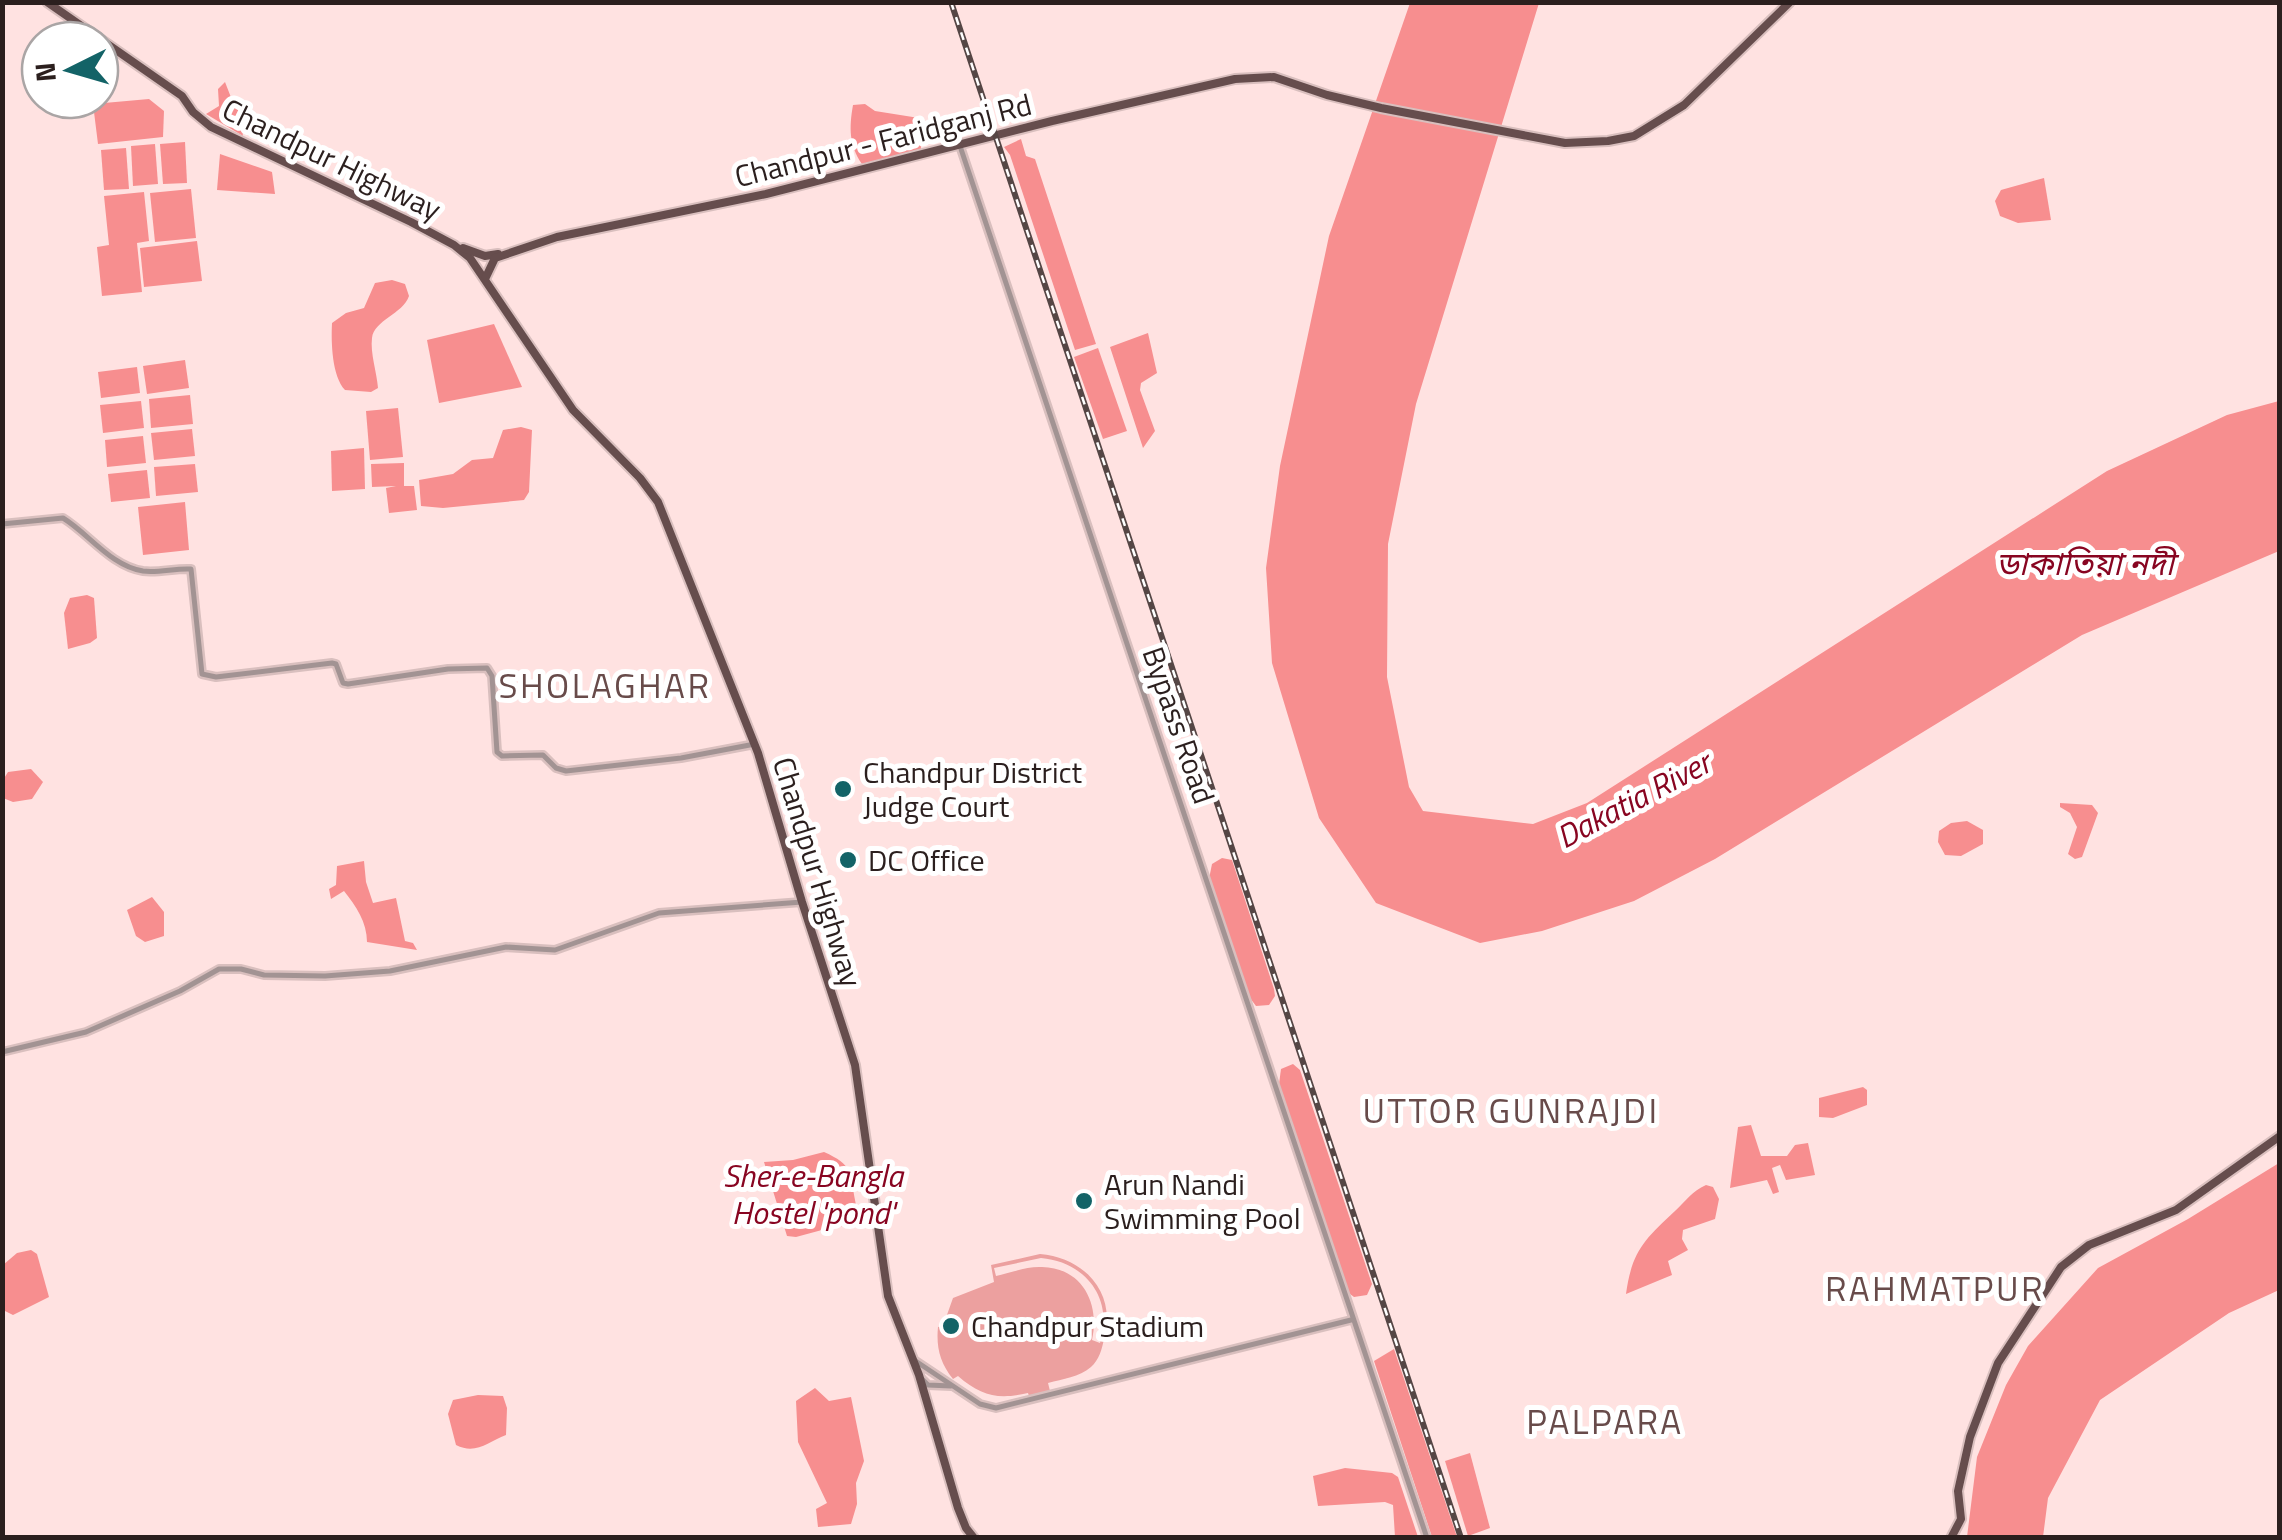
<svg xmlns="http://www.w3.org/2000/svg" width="2282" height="1540" viewBox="0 0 2282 1540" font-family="'Titillium Web','Noto Sans Bengali',sans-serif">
  <rect width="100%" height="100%" fill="#ffe2e1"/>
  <path fill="#eca09f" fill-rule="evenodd" d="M1040,1254C1085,1258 1117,1293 1104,1339C1102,1349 1099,1360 1091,1367C1079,1377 1063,1379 1048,1383L1050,1391L1029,1396L1028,1393C998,1400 981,1396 958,1376L953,1379C940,1363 936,1347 938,1327L943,1326L953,1298L994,1282L991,1265ZM1041,1258C1086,1262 1114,1299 1100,1343L1092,1340C1100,1304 1083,1268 1042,1267C1027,1266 1010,1273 996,1276L994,1268Z"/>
  <g fill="#f78e8f">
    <path d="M1410,3H1539L1416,404L1388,544L1387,677L1409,787L1423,811L1533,824L1587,803L2107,471L2227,415L2279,401V551L2082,635L1715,859L1634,901L1542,931L1480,943L1376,903L1319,818L1272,663L1266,568L1280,466L1329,236Z"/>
    <path d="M225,82L232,100L244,102L246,111L240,115L243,136L206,114L219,106L218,89Z"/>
    <path d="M149,99L164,111L163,137L98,144L93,104Z"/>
    <path d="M865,104L875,111L919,118L921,149L862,164C849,145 849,128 853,105Z"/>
    <path d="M1021,139L1026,156L1035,159L1096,344L1075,350L1010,155L1004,147Z"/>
    <path d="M185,142L187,183L163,184L160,144Z"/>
    <path d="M155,144L158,184L133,186L131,146Z"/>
    <path d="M126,148L129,189L104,190L101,150Z"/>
    <path d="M220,154L272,172L275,194L217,190Z"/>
    <path d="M2044,178L2051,220L2018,223L2000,216L1995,201L2001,190Z"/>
    <path d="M191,189L196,238L155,242L150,193Z"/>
    <path d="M144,192L149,241L137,243L142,292L102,296L97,247L109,245L104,196Z"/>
    <path d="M197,241L202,281L144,287L140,248Z"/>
    <path d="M392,280L405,284L409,296C403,314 374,320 372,338C370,353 377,373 378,388L371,392L345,390C332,376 331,343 332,323L346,313L364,308L375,283Z"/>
    <path d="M494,324L522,387L439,403L427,340Z"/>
    <path d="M1148,333L1157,373L1141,383L1140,390L1155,431L1143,448L1110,347Z"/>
    <path d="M1098,348L1127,431L1103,439L1074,357Z"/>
    <path d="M185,360L189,388L147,394L143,366Z"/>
    <path d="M137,367L140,393L101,398L98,372Z"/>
    <path d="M190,395L193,424L151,428L149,399Z"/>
    <path d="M141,401L144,428L103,433L100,405Z"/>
    <path d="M398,408L403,457L370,460L366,411Z"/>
    <path d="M521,427L532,430L529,492L524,500L443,508L421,506L419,480L453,474L472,460L493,458L503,430Z"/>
    <path d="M192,429L195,456L154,460L151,433Z"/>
    <path d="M143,436L146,463L107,467L105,440Z"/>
    <path d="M364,448L365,489L332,491L331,451Z"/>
    <path d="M404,463V486H414L417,510L389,513L386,488L396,486L372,487L371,464Z"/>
    <path d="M195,464L198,492L156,496L154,467Z"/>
    <path d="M147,470L150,498L111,502L108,474Z"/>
    <path d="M185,502L189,550L143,555L138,507Z"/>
    <path d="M87,595L94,598L97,638L90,643L68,649L64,613L70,598Z"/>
    <path d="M31,769L43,782L32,799L13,802L3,798V780L8,772Z"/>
    <path d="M2060,803L2092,805L2098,813L2082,857L2075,859L2068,854L2077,827L2070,813L2060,807Z"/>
    <path d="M1967,821L1983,830V844L1961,856L1945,855L1938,842L1939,831L1951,823Z"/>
    <path d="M1222,858L1232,860L1274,989L1275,996L1269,1005L1256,1006L1250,998L1209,879L1212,864Z"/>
    <path d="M364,861L366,882L373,903L396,898L405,941L413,943L417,950L367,942C367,922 356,906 344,891L331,899L329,889L336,885L337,866Z"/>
    <path d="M152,897L164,912V936L145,942L136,936L127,910Z"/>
    <path d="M1293,1064L1300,1070L1372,1284L1367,1295L1354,1297L1346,1291L1279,1084L1281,1069Z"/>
    <path d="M1863,1087L1867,1090V1105L1833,1118L1819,1117V1098Z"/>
    <path d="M1751,1125L1761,1156H1787L1795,1145L1808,1143L1815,1175L1786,1180L1780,1165L1772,1168L1779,1192L1773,1194L1767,1180L1730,1188L1738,1127Z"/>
    <path d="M824,1152C853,1165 850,1172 855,1200C857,1211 859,1214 856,1225L833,1227L796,1237L787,1236L764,1162L793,1160Z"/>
    <path d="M2279,1163V1290L2229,1313L2100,1400L2048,1498L2043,1537H1967L1977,1457L2006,1385L2028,1346L2098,1268L2188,1219Z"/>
    <path d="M1706,1185L1713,1187L1719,1199L1715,1219L1683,1230L1682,1239L1688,1250L1668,1261L1672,1275L1626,1294C1632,1251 1644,1240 1675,1211C1686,1201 1692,1191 1706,1185Z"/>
    <path d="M31,1250L37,1254L49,1297L13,1315L3,1310V1265L17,1253Z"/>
    <path d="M1394,1349L1457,1537H1432L1374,1361Z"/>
    <path d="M815,1388L829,1401L851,1397L864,1461L856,1483L857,1504L851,1524L818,1527L816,1509L827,1503L798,1442L796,1401Z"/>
    <path d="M478,1395L503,1396L507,1408L506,1435C488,1442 476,1455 456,1445L448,1414L453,1400Z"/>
    <path d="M1470,1453L1490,1528L1468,1536L1445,1461Z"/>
    <path d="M1345,1468L1392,1473L1398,1477L1418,1537H1395L1393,1505L1385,1502L1318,1506L1313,1476Z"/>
  </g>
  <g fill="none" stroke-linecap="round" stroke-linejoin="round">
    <g stroke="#d9bfbe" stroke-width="10">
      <g id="minor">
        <path d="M960,146L1427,1538"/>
        <path d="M2,524L63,518C89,534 111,566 143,571C159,573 175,568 191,569L202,674L216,677L332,663L336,664L343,683L348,684L448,669L487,668L492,676L497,752L502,756L543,755L556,768L566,771L681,758L755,744"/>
        <path d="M2,1052L86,1032L180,991L219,969H241L264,975L325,976L390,971L506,947L555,950L659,913L802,902"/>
        <path d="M914,1360L980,1404L996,1408L1351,1320"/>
        <path d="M920,1377L928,1385L951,1386"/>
      </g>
    </g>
    <g stroke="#d9bfbe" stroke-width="12">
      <g id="major">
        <path d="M47,2L182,96L193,112L211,127L411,222L454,245L470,258L573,410L640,478L658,502L758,753L802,902L855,1065L888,1296L919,1375L958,1508L966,1528L974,1538"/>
        <path d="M463,248L485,256L498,254"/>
        <path d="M486,277L495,258L557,237L766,194L1052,121L1235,79L1274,77L1327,95L1381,108L1565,143L1608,141L1634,136L1684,105L1790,2"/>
        <path d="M1951,1538L1961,1519L1958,1491L1970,1437L1998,1363L2061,1267L2089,1245L2176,1210L2280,1136"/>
      </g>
    </g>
    <use href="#minor" stroke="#a29393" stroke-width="5"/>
    <use href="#major" stroke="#664d4d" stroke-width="8"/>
    <g stroke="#554645" stroke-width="6">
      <path id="rail" d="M951,2L1461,1538"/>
    </g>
    <use href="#rail" stroke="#fff" stroke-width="2.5" stroke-dasharray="8" stroke-linecap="butt"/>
  </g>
  <g fill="#136367" stroke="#fff" stroke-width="4">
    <circle cx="843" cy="789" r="10"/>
    <circle cx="848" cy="860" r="10"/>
    <circle cx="1084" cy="1201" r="10"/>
    <circle cx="951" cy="1326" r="10"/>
  </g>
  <g text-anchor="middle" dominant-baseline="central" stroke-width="10" stroke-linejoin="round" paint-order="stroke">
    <g font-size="30" fill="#2b1f1e" stroke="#fff">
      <text transform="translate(883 140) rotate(-14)">Chandpur - Faridganj Rd</text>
      <text transform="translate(332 159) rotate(26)">Chandpur Highway</text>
      <text transform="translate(1179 725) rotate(71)">Bypass Road</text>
      <text transform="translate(818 872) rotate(73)">Chandpur Highway</text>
    </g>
    <g font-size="30" fill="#2b1f1e" stroke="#fff" text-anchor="start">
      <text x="863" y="772">Chandpur District<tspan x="863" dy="34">Judge Court</tspan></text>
      <text x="868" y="860">DC Office</text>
      <text x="1104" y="1184">Arun Nandi<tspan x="1104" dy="34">Swimming Pool</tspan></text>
      <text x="971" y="1326">Chandpur Stadium</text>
    </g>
    <g font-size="32" font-style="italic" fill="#880521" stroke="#fff">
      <text x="2085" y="563">ডাকাতিয়া নদী</text>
      <text transform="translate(1633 799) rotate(-28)">Dakatia River</text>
      <text x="813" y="1175">Sher-e-Bangla<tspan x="813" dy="37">Hostel 'pond'</tspan></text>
    </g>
    <g font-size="35" letter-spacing="2.5" fill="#684b4a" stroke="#fff">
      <text x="605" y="685">SHOLAGHAR</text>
      <text x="1511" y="1110">UTTOR GUNRAJDI</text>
      <text x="1935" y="1288">RAHMATPUR</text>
      <text x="1605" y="1421">PALPARA</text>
    </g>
  </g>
  <rect width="2282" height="1540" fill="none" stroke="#2b1f1e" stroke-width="10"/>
  <g transform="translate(70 70) rotate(265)"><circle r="48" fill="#ffffff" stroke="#aaa5a5" stroke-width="2.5"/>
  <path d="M0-8L18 38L0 25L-18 38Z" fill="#136367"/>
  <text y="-15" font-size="28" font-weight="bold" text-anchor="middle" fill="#2b1f1e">N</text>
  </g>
</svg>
